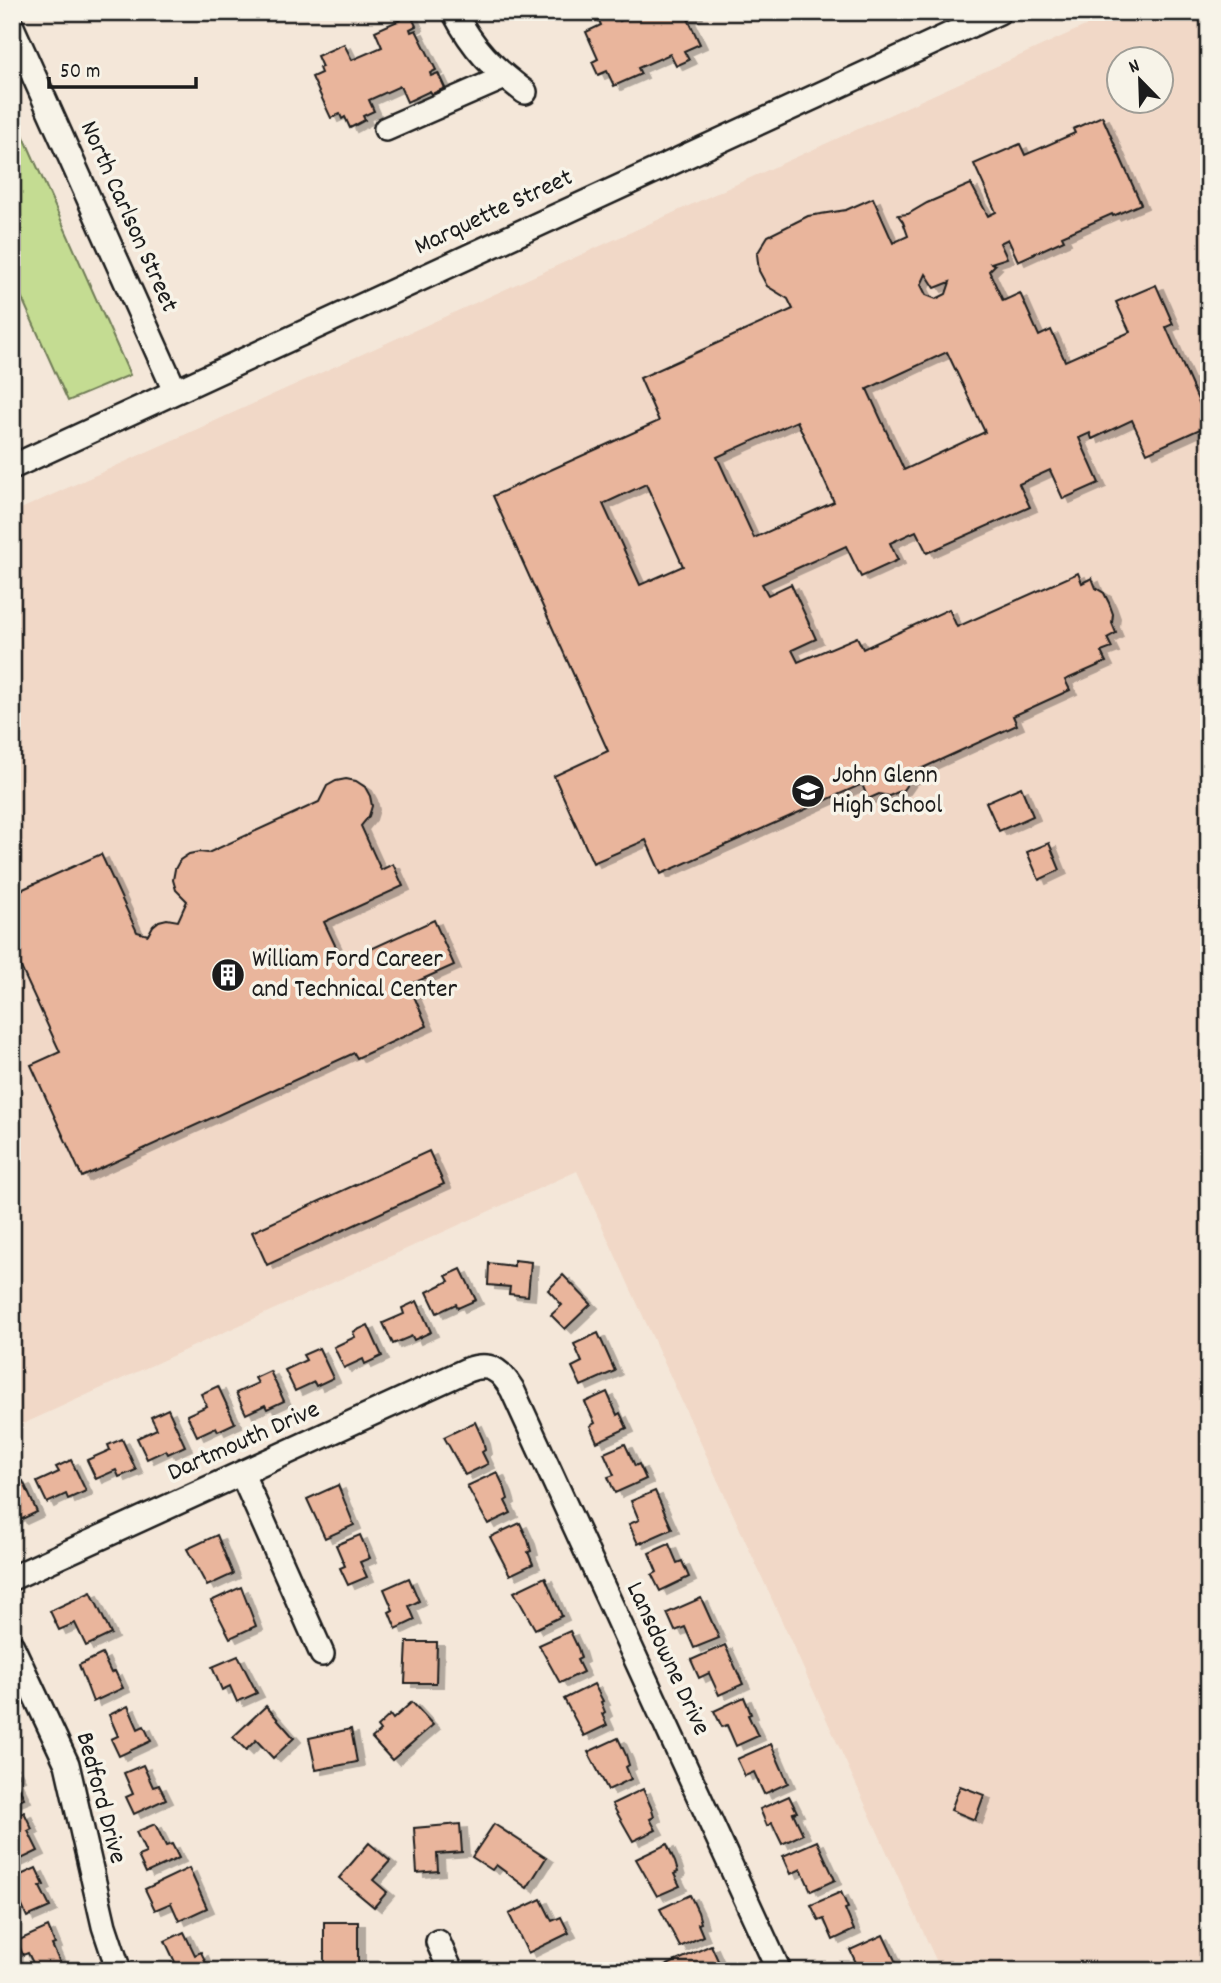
<svg xmlns="http://www.w3.org/2000/svg" width="1221" height="1983" viewBox="0 0 1221 1983" font-family="Dekko,sans-serif">
  <defs>
    <filter id="shadow"><feDropShadow dx="7" dy="4" stdDeviation="0" flood-color="#0004"/></filter>
  </defs>
  <rect width="100%" height="100%" fill="#f4e7d9"/>
  <filter id="ink" filterUnits="userSpaceOnUse"><feTurbulence type="fractalNoise" baseFrequency=".0143" numOctaves="2"/><feDisplacementMap in="SourceGraphic" scale="14" xChannelSelector="R" yChannelSelector="G"/><feConvolveMatrix kernelMatrix="1 2 1 2 8 2 1 2 1" color-interpolation-filters="sRGB"/></filter>
  <g filter="url(#ink)">
    <path fill="#f1d8c7" fill-rule="evenodd" d="M1116,12H1209V1971H941L577,1171L12,1429V513ZM1120,60H1162V102H1120Z"/>
    <path fill="#c4dc92" stroke="#707c57" stroke-width="2" d="M12,110L130,375L68,401L12,276Z"/>
    <g fill="#e9b59c" stroke="#1c1c1c" stroke-width="2" fill-rule="evenodd" filter="url(#shadow)">
      <path d="M605,12H616L620,21L638,12H695L696,15L688,19L700,44L684,51L689,60L676,66L670,54L638,68L641,74L614,86L607,71L598,75L592,62L598,59L586,32L601,25L597,16Z"/>
      <path d="M410,13L416,26L410,29L411,32L416,30L436,70L430,73L431,76L438,73L445,88L432,94L430,91L407,102L400,86L369,100L374,111L363,116L365,120L350,128L345,117L342,119L340,114L331,118L312,77L321,73L319,68L322,67L317,56L344,44L352,60L382,47L375,31L400,20L399,18Z"/>
      <path d="M1102,116L1141,204L1113,216L1112,214L1062,236L1064,240L1018,261L1008,239L1000,243L1007,258L991,263L995,265L989,271L1003,301L1020,293L1039,336L1051,330L1065,361L1130,332L1116,302L1156,285L1173,324L1166,327L1209,425L1147,453L1132,420L1092,439L1090,433L1079,438L1099,483L1063,499L1050,470L1019,484L1030,507L927,553L916,531L890,543L898,560L861,577L846,546L762,584L768,595L791,584L816,639L792,650L798,662L857,637L863,649L949,609L957,627L1078,573L1082,583L1092,578L1096,588L1104,593L1109,603L1113,614L1112,623L1116,633L1107,638L1112,648L1101,652L1106,662L1065,680L1070,690L1013,716L1017,725L916,771L919,776L910,780L903,790L889,796L879,794L868,799L862,784L661,874L646,840L593,863L554,776L608,751L493,496L659,421L640,378L793,309L788,299L767,286L759,271L757,254L768,236L808,216L846,210L873,198L893,243L908,236L903,222L898,215L908,214L927,203L971,184L988,216L996,212L974,164L1020,144L1025,155L1075,133L1073,129ZM926,274L935,288L950,282L946,294L936,299L926,295L921,285ZM947,352L985,432L904,470L867,389ZM797,421L834,502L754,538L717,457ZM646,484L683,566L640,585L603,504Z"/>
      <path d="M346,779L356,781L365,787L370,796L372,806L369,816L361,826L381,870L393,864L403,886L324,922L343,962L434,920L454,965L409,985L427,1026L357,1058L354,1053L82,1177L31,1065L60,1052L12,948V894L101,854L137,932L148,935L153,926L159,921L167,919L178,921L187,901L176,890L173,880L175,869L180,860L189,854L199,852L208,853L319,802L327,786L336,781Z"/>
      <path d="M1021,787L1033,816L999,831L986,802Z"/>
      <path d="M1049,843L1060,870L1039,880L1027,852Z"/>
      <path d="M429,1151L444,1184L267,1265L252,1232Z"/>
      <path d="M514,1260L531,1262L528,1296L509,1294L510,1287L488,1285L489,1263L514,1266Z"/>
      <path d="M461,1269L476,1300L458,1308L456,1304L437,1313L427,1292L449,1281L446,1276Z"/>
      <path d="M563,1275L591,1304L565,1329L551,1315L562,1305L548,1290Z"/>
      <path d="M417,1301L431,1332L414,1340L412,1336L393,1344L383,1323L404,1314L402,1308Z"/>
      <path d="M368,1325L382,1356L365,1364L363,1359L344,1368L334,1347L355,1337L353,1332Z"/>
      <path d="M598,1333L615,1371L581,1386L572,1367L582,1362L574,1344Z"/>
      <path d="M319,1348L333,1378L316,1386L314,1382L295,1391L285,1370L306,1360L303,1355Z"/>
      <path d="M270,1371L284,1401L267,1409L265,1405L246,1414L236,1393L258,1383L255,1378Z"/>
      <path d="M218,1386L235,1423L218,1431L216,1427L197,1436L187,1415L207,1406L201,1394Z"/>
      <path d="M607,1392L617,1415L620,1413L627,1428L597,1442L590,1426L595,1423L585,1402Z"/>
      <path d="M168,1409L185,1446L168,1454L166,1450L147,1459L137,1438L157,1429L151,1417Z"/>
      <path d="M475,1422L483,1440L485,1450L482,1452L488,1464L465,1475L444,1437Z"/>
      <path d="M122,1439L136,1470L119,1477L116,1470L96,1479L87,1460L110,1450L108,1445Z"/>
      <path d="M625,1444L635,1466L639,1464L646,1479L615,1493L608,1477L614,1475L604,1453Z"/>
      <path d="M71,1460L86,1491L68,1499L66,1494L47,1503L37,1482L59,1472L56,1467Z"/>
      <path d="M497,1472L505,1489L508,1499L505,1501L511,1513L488,1524L467,1486Z"/>
      <path d="M23,1481L37,1512L20,1520L18,1516L12,1519V1486Z"/>
      <path d="M338,1485L354,1525L325,1538L307,1499Z"/>
      <path d="M655,1491L672,1529L638,1544L629,1524L639,1520L631,1501Z"/>
      <path d="M520,1523L528,1540L531,1551L528,1552L533,1564L510,1575L490,1537Z"/>
      <path d="M217,1535L233,1574L207,1586L187,1549Z"/>
      <path d="M360,1535L370,1558L360,1562L367,1577L348,1585L340,1568L345,1566L336,1545Z"/>
      <path d="M669,1544L677,1563L682,1561L689,1577L660,1591L652,1575L657,1572L649,1553Z"/>
      <path d="M545,1577L562,1616L535,1629L514,1592Z"/>
      <path d="M409,1578L419,1601L409,1606L415,1620L396,1629L389,1612L393,1610L384,1589Z"/>
      <path d="M241,1587L256,1626L230,1638L211,1601Z"/>
      <path d="M91,1592L111,1634L86,1646L75,1623L59,1630L50,1611Z"/>
      <path d="M701,1598L719,1638L694,1648L685,1627L675,1631L667,1613Z"/>
      <path d="M570,1631L578,1648L581,1658L577,1660L583,1672L560,1683L539,1645Z"/>
      <path d="M407,1642H437L436,1683H405Z"/>
      <path d="M725,1645L743,1684L719,1695L709,1673L699,1678L691,1660Z"/>
      <path d="M102,1654L111,1673L115,1671L123,1688L93,1702L79,1665Z"/>
      <path d="M238,1656L257,1693L237,1702L230,1686L222,1690L212,1667Z"/>
      <path d="M594,1684L603,1701L601,1702L605,1712L602,1714L607,1725L584,1736L564,1699Z"/>
      <path d="M744,1697L751,1714L748,1715L758,1736L736,1746L727,1725L722,1727L714,1711Z"/>
      <path d="M412,1702L433,1725L392,1760L372,1738L380,1731L377,1727L390,1715L393,1719Z"/>
      <path d="M128,1706L138,1729L144,1726L151,1741L119,1756L111,1739L118,1736L109,1715Z"/>
      <path d="M266,1706L294,1738L273,1758L256,1740L246,1750L233,1737Z"/>
      <path d="M351,1729L357,1762L316,1770L309,1738Z"/>
      <path d="M618,1738L626,1755L629,1765L626,1767L631,1779L608,1790L588,1752Z"/>
      <path d="M771,1744L788,1783L764,1794L754,1772L745,1776L737,1759Z"/>
      <path d="M12,1764L18,1776L14,1778L24,1798L12,1803Z"/>
      <path d="M143,1765L153,1787L159,1785L166,1799L134,1814L126,1797L133,1794L124,1773Z"/>
      <path d="M960,1786L984,1795L975,1820L951,1810Z"/>
      <path d="M643,1789L651,1807L654,1817L650,1819L656,1830L633,1841L612,1804Z"/>
      <path d="M789,1796L797,1812L793,1813L803,1834L782,1844L772,1823L767,1826L760,1809Z"/>
      <path d="M24,1812L32,1829L28,1831L38,1851L15,1862L12,1855V1818Z"/>
      <path d="M155,1824L166,1846L172,1844L179,1858L146,1873L138,1856L146,1853L136,1832Z"/>
      <path d="M460,1824L462,1852L437,1854L438,1871L417,1873L414,1828Z"/>
      <path d="M494,1824L546,1858L527,1888L496,1865L492,1870L472,1857Z"/>
      <path d="M817,1841L835,1880L811,1891L801,1869L791,1874L783,1856Z"/>
      <path d="M369,1843L390,1861L373,1880L387,1892L374,1907L339,1878Z"/>
      <path d="M667,1844L675,1862L678,1872L674,1874L680,1886L657,1896L636,1859Z"/>
      <path d="M36,1868L44,1885L40,1887L50,1907L27,1917L17,1895L12,1897V1879Z"/>
      <path d="M189,1868L207,1908L179,1921L171,1903L155,1910L145,1889Z"/>
      <path d="M841,1892L848,1908L845,1909L854,1930L833,1940L824,1919L819,1921L811,1905Z"/>
      <path d="M690,1895L698,1912L701,1923L698,1924L703,1936L680,1947L660,1909Z"/>
      <path d="M541,1899L552,1921L561,1917L569,1933L528,1953L509,1914Z"/>
      <rect x="324" y="1922" width="34" height="43"/>
      <path d="M48,1927L55,1944L52,1945L61,1965L50,1971H37L28,1953L23,1955L17,1941Z"/>
      <path d="M184,1932L195,1955L201,1952L208,1967L200,1971H170L168,1965L175,1962L165,1941Z"/>
      <path d="M883,1935L900,1971H871L868,1963L858,1967L850,1950Z"/>
      <path d="M711,1945L720,1965L713,1969L714,1971H667L665,1966Z"/>
    </g>
    <g fill="none" stroke-linecap="round" stroke-linejoin="round">
      <g stroke="#1c1c1c" stroke-width="28">
        <g id="minor">
          <path d="M454,12C474,50 491,66 525,92"/>
          <path d="M12,27L175,391"/>
          <path d="M386,129L505,77"/>
          <path d="M12,467L999,12"/>
          <path d="M242,1474L322,1654"/>
          <path d="M12,1578L467,1370C489,1362 500,1369 512,1389L779,1971"/>
          <path d="M12,1646L67,1764L104,1926L119,1971"/>
          <path d="M438,1942L451,1971"/>
        </g>
      </g>
      <use href="#minor" stroke="#f7f3e8" stroke-width="23"/>
    </g>
  </g>
  <defs>
    <g id="school-disc" transform="scale(1.75)"><circle r="9.5" fill="#1c1c1c" stroke="#f7f3e8"/><path d="M0-5L7-2L0 1L-7-2ZM-4 1L0 2.5L4 1V4Q0 6-4 4Z" fill="#fff"/></g>
    <g id="building-disc" transform="scale(1.75)"><circle r="9.5" fill="#1c1c1c" stroke="#f7f3e8"/><path d="M-4-6H4V6H1V3H-1V6H-4ZM-2.5-4.3h1.7v1.8h-1.7ZM.8-4.3h1.7v1.8H.8ZM-2.5-1h1.7V.8h-1.7ZM.8-1h1.7V.8H.8Z" fill="#fff"/></g>
  </defs>
  <g fill-rule="evenodd">
    <use href="#school-disc" x="808" y="791"/>
    <use href="#building-disc" x="228" y="975"/>
  </g>
  <g text-anchor="middle" dominant-baseline="central" stroke-width="7" stroke-linejoin="round" paint-order="stroke">
    <g font-size="26" fill="#1c1c1c" stroke="#f7f3e8">
      <text transform="translate(494 213) rotate(-25)">Marquette Street</text>
      <text transform="translate(128 217) rotate(66)">North Carlson Street</text>
      <text transform="translate(244 1442) rotate(-24)">Dartmouth Drive</text>
      <text transform="translate(667 1659) rotate(65)">Lansdowne Drive</text>
      <text transform="translate(100 1798) rotate(75)">Bedford Drive</text>
    </g>
    <g font-size="26" fill="#1c1c1c" stroke="#f7f3e8" text-anchor="start">
      <text x="832" y="776">John Glenn<tspan x="832" dy="30">High School</tspan></text>
      <text x="252" y="960">William Ford Career<tspan x="252" dy="30">and Technical Center</tspan></text>
    </g>
  </g>
  <rect width="1221" height="1983" fill="none" stroke="#f7f3e8" stroke-width="42"/>
  <rect x="21" y="21" width="1179" height="1941" fill="none" stroke="#1c1c1c" stroke-width="2.5" filter="url(#ink)"/>
  <g transform="translate(1140 80) rotate(337)"><circle r="33" fill="#f7f3e8" stroke="#9f9d96" stroke-width="2"/>
  <path d="M0-5L12 26L0 18L-12 26Z" fill="#1c1c1c"/>
  <text y="-10" font-size="19" font-weight="bold" text-anchor="middle" fill="#1c1c1c">N</text>
  </g>
  <path d="M49 77v10h147v-10" fill="none" stroke="#1c1c1c" stroke-width="3.5"/>
  <text x="60" y="77" font-size="21" fill="#1c1c1c" stroke="#f7f3e8" stroke-width="5" paint-order="stroke">50 m</text>
</svg>
